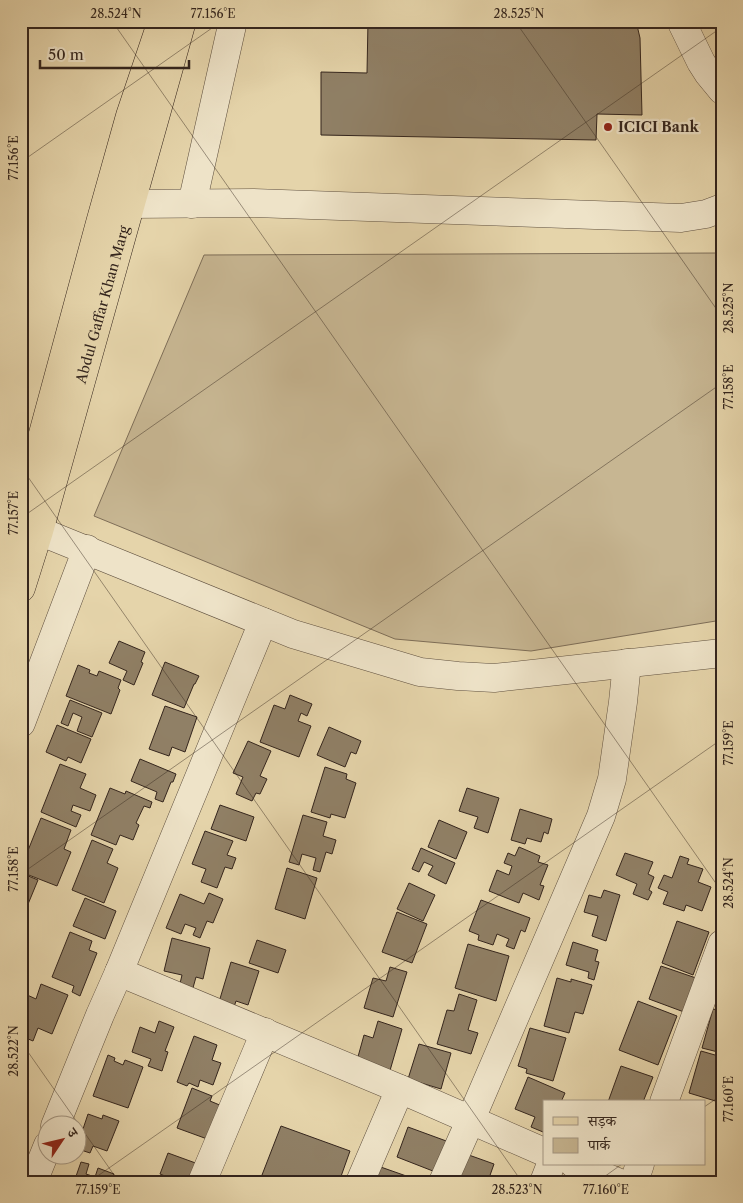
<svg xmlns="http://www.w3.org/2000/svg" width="743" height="1203" viewBox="0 0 743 1203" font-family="'Libre Caslon Text','Noto Serif Devanagari',serif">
  <rect width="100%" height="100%" fill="#e5d4aa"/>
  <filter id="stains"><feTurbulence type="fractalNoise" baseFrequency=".004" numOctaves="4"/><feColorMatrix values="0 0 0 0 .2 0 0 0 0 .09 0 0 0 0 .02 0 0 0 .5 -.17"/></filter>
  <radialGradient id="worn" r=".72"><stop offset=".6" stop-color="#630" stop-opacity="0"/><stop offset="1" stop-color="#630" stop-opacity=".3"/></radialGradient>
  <path fill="#c7b692" stroke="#7e6e58" d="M719,253L722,268V620L531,651L395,639L94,516L204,255Z"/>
  <g fill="#908066" stroke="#34251d">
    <path d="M368,21H636L640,38L642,115L597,114L596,140L321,135V72L367,73Z"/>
    <path d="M119,641L145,652L141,662L143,663L134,685L123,680L127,671L109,663Z"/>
    <path d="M165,662L199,676L195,684H194L184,708L152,695Z"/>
    <path d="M78,665L90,670L89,673L97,676L99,671L121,680L118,688L120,690L111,714L66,696Z"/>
    <path d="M290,695L312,704L307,716L301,713L298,721L311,726L299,757L260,742L274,705L285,709Z"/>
    <path d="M70,700L102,713L92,737L77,731L82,717L73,713L68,726L61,723Z"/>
    <path d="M165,706L197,717L185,752L172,747L169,756L149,749Z"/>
    <path d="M57,725L91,739L81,763L68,757L66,761L46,752Z"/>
    <path d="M329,727L361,741L356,754L351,752L345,767L317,755Z"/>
    <path d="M248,741L271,751L260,776L267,779L260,794L256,793L252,801L236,794L243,777L233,773Z"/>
    <path d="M140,759L176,774L173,782H171L163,802L155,799L157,792L131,781Z"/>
    <path d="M60,764L86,774L80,788L96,795L90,811L73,805L71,811L81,815L76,827L41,812Z"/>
    <path d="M325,767L347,774L346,779L356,783L345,818L331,814L330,818L311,812Z"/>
    <path d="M110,788L125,794L126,791L152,802L150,808L144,806L136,823L139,825L133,840L120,835L116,845L91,835Z"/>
    <path d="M467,788L499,798L488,833L474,828L478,817L459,811Z"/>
    <path d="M220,805L254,817L246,841L211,829Z"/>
    <path d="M520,809L552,819L548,834L544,832L541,842L527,838L525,844L511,840Z"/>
    <path d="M303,815L327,822L323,836L336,840L332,854L326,852L320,872L313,870L316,858L302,854L299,865L289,862Z"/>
    <path d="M41,818L71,830L64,849L71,852L57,886L21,872V868Z"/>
    <path d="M439,820L467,832L456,859L428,847Z"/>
    <path d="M205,831L233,841L227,855L236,858L232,869L225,867L217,888L201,882L206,869L192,864Z"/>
    <path d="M92,840L113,849L107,863L118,868L104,903L72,890Z"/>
    <path d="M519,847L540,856L538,862L548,865L540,885L544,886L539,900L523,893L519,903L489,891L497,870L509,875L512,866L504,863L508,853L515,856Z"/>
    <path d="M421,848L455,863L446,884L428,875L433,866L424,862L419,872L412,869Z"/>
    <path d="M625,853L653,862L648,874L654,877L649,890L652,892L648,900L633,894L637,884L616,875Z"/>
    <path d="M680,856L689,859L687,864L703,869L698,882L711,887L702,911L686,905L684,911L663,904L668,892L658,888L664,875L672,878Z"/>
    <path d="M287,868L317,878L305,919L275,909Z"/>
    <path d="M21,873L38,880L26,909L22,907L21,908Z"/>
    <path d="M409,883L435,895L423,921L397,909Z"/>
    <path d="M604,890L620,895L606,941L592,936L598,916L584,912L589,895L601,898Z"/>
    <path d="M209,893L223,899L213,923L207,921L200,938L193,935L196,928L185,924L181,934L166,928L180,894L204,904Z"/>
    <path d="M85,898L116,911L105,939L73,926Z"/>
    <path d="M481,900L530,918L525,932L521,930L514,949L506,946L509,939L497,934L493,945L478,940L479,935L469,931Z"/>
    <path d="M397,912L427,924L412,963L382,952Z"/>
    <path d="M677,921L709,932L693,975L662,963Z"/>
    <path d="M70,932L92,941L89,950L97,953L80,996L72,992L74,986L52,977Z"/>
    <path d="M172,938L210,948L203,979L196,977L191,995L178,992L182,975L164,971Z"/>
    <path d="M257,940L286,950L278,973L249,963Z"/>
    <path d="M573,942L598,950L595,961L599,962L594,980L588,978L589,972L566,965Z"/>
    <path d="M468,944L509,956L496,1001L455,988Z"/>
    <path d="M231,962L259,971L248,1005L236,1001L234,1007L219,1002Z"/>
    <path d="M661,966L696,978L684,1012L649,999Z"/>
    <path d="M390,967L407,972L393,1017L364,1008L373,978L386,981Z"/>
    <path d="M557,978L571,982V979L592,985L583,1014L575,1012L569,1033L544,1026Z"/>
    <path d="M41,984L68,995L52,1034L38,1028L33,1041L21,1036V1005L25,994L36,999Z"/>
    <path d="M459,994L477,1000L468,1030L478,1033L471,1054L437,1044L447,1010L454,1011Z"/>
    <path d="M638,1001L677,1016L658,1065L619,1050Z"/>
    <path d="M713,1009L722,1011V1053L702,1048Z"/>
    <path d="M159,1021L174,1027L165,1051L168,1052L162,1071L148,1066L151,1059L132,1052L140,1027L155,1033Z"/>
    <path d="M378,1021L402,1029L389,1074L356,1064L364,1035L373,1038Z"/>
    <path d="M530,1028L566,1038L553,1081L526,1073L527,1069L518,1066Z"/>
    <path d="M194,1036L217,1045L212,1060L221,1063L213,1085L200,1080L198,1087L189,1083L187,1086L177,1082Z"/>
    <path d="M419,1044L451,1053L441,1089L408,1079Z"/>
    <path d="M701,1051L722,1057V1103L689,1093Z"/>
    <path d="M108,1055L115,1058L114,1061L123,1065L125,1060L143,1067L128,1108L93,1096Z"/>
    <path d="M621,1066L653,1077L643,1102H608Z"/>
    <path d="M528,1077L565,1093L561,1102H544V1129L543,1132L531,1127L535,1117L515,1109Z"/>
    <path d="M192,1088L212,1096L210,1101L222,1106L210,1140L177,1128Z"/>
    <path d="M88,1114L102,1119L103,1115L119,1121L107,1151L93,1146L90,1153L78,1149V1144Z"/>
    <path d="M281,1126L350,1151L339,1182H280L262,1175Z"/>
    <path d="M408,1127L449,1142L438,1173L397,1157Z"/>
    <path d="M168,1153L201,1165L189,1182H180L160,1174Z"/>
    <path d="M466,1154L494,1164L488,1181L490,1182H456Z"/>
    <path d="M81,1162L89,1164L86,1174L95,1177L98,1168L114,1174L111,1182H74Z"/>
    <path d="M375,1165L412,1178L411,1182H369Z"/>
  </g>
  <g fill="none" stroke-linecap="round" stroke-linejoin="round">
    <g stroke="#605140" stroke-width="29">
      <g id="minor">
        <path d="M681,21L701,62L708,73L722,90"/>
        <path d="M130,204L253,203L681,218L706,214L722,208"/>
        <path d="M192,204L233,21"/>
        <path d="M39,531L293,634L420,672L458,676L494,678L722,653"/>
        <path d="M21,723L87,549"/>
        <path d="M119,972L400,1089L544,1152"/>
        <path d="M664,1102L722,944"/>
        <path d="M55,1126L100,1015L119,972L263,622"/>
        <path d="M574,1164L617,1182"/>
        <path d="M33,1182L48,1145"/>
        <path d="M202,1182L265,1032"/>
        <path d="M360,1182L400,1089"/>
        <path d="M443,1182L471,1119L601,816L612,779L623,702L627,663"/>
        <path d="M544,1182L551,1164"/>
        <path d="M634,1182L640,1164"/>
      </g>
    </g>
    <g stroke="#34251d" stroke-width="29">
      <g id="major">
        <path d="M21,515L100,223L130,116L162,21"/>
        <path id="s1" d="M21,588L39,531L182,21"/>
      </g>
    </g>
    <use href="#minor" stroke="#eee3c8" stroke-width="28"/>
    <use href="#major" stroke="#e5d4aa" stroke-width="28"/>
  </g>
  <path fill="none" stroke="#34251d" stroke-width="1" stroke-opacity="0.45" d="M112,21L722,892M515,21L722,317M21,162L222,21M21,467L522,1182M21,518L722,27M21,874L722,383M21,1042L119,1182M704,1107L722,1095M89,1182L722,739M597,1182L622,1164"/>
  <circle fill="#8f2418" stroke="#eee3c8" stroke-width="2" cx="608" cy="127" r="5"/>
  <g text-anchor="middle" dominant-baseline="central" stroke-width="4.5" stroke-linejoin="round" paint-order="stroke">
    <g font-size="14" font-weight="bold" fill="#34251d" stroke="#eee3c8" text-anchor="start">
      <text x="618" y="127">ICICI Bank</text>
    </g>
    <g font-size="14" fill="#34251d" stroke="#eee3c8">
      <text stroke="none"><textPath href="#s1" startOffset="295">Abdul Gaffar Khan Marg</textPath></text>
    </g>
  </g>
  <rect width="743" height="1203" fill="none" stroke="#e5d4aa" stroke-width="55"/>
  <rect x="543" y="1100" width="162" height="65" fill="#eee3c8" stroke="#a49784"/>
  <rect x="553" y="1117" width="25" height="8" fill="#e5d4aa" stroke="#a49784"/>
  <text x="588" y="1126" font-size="15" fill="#34251d">सड़क</text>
  <rect x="553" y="1138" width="25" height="15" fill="#c7b692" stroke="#a49784"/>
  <text x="588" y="1150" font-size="15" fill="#34251d">पार्क</text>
  <g transform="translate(62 1140) rotate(55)"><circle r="24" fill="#eee3c8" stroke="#a49784"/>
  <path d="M0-4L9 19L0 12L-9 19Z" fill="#8f2418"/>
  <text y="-8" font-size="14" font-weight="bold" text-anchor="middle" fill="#34251d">उ</text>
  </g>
  <path d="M40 60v8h149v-8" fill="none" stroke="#34251d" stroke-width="2.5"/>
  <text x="48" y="60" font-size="15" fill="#34251d" stroke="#eee3c8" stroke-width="4" paint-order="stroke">50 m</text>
  <rect x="28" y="28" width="688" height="1148" fill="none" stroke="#34251d" stroke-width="2"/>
  <g font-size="12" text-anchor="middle" fill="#34251d">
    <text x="116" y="18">28.524°N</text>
    <text x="213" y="18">77.156°E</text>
    <text x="519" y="18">28.525°N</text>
    <text transform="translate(14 158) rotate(-90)" y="4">77.156°E</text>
    <text transform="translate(729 308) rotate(-90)" y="4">28.525°N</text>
    <text transform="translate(729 387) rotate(-90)" y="4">77.158°E</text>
    <text transform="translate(14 513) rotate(-90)" y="4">77.157°E</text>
    <text transform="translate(729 743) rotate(-90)" y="4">77.159°E</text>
    <text transform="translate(14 869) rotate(-90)" y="4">77.158°E</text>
    <text transform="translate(729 883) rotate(-90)" y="4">28.524°N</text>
    <text transform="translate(14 1051) rotate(-90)" y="4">28.522°N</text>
    <text transform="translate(729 1099) rotate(-90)" y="4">77.160°E</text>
    <text x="98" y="1194">77.159°E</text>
    <text x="517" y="1194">28.523°N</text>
    <text x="606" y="1194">77.160°E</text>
  </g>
  <rect width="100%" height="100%" filter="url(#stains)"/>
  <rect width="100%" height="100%" fill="url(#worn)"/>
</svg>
